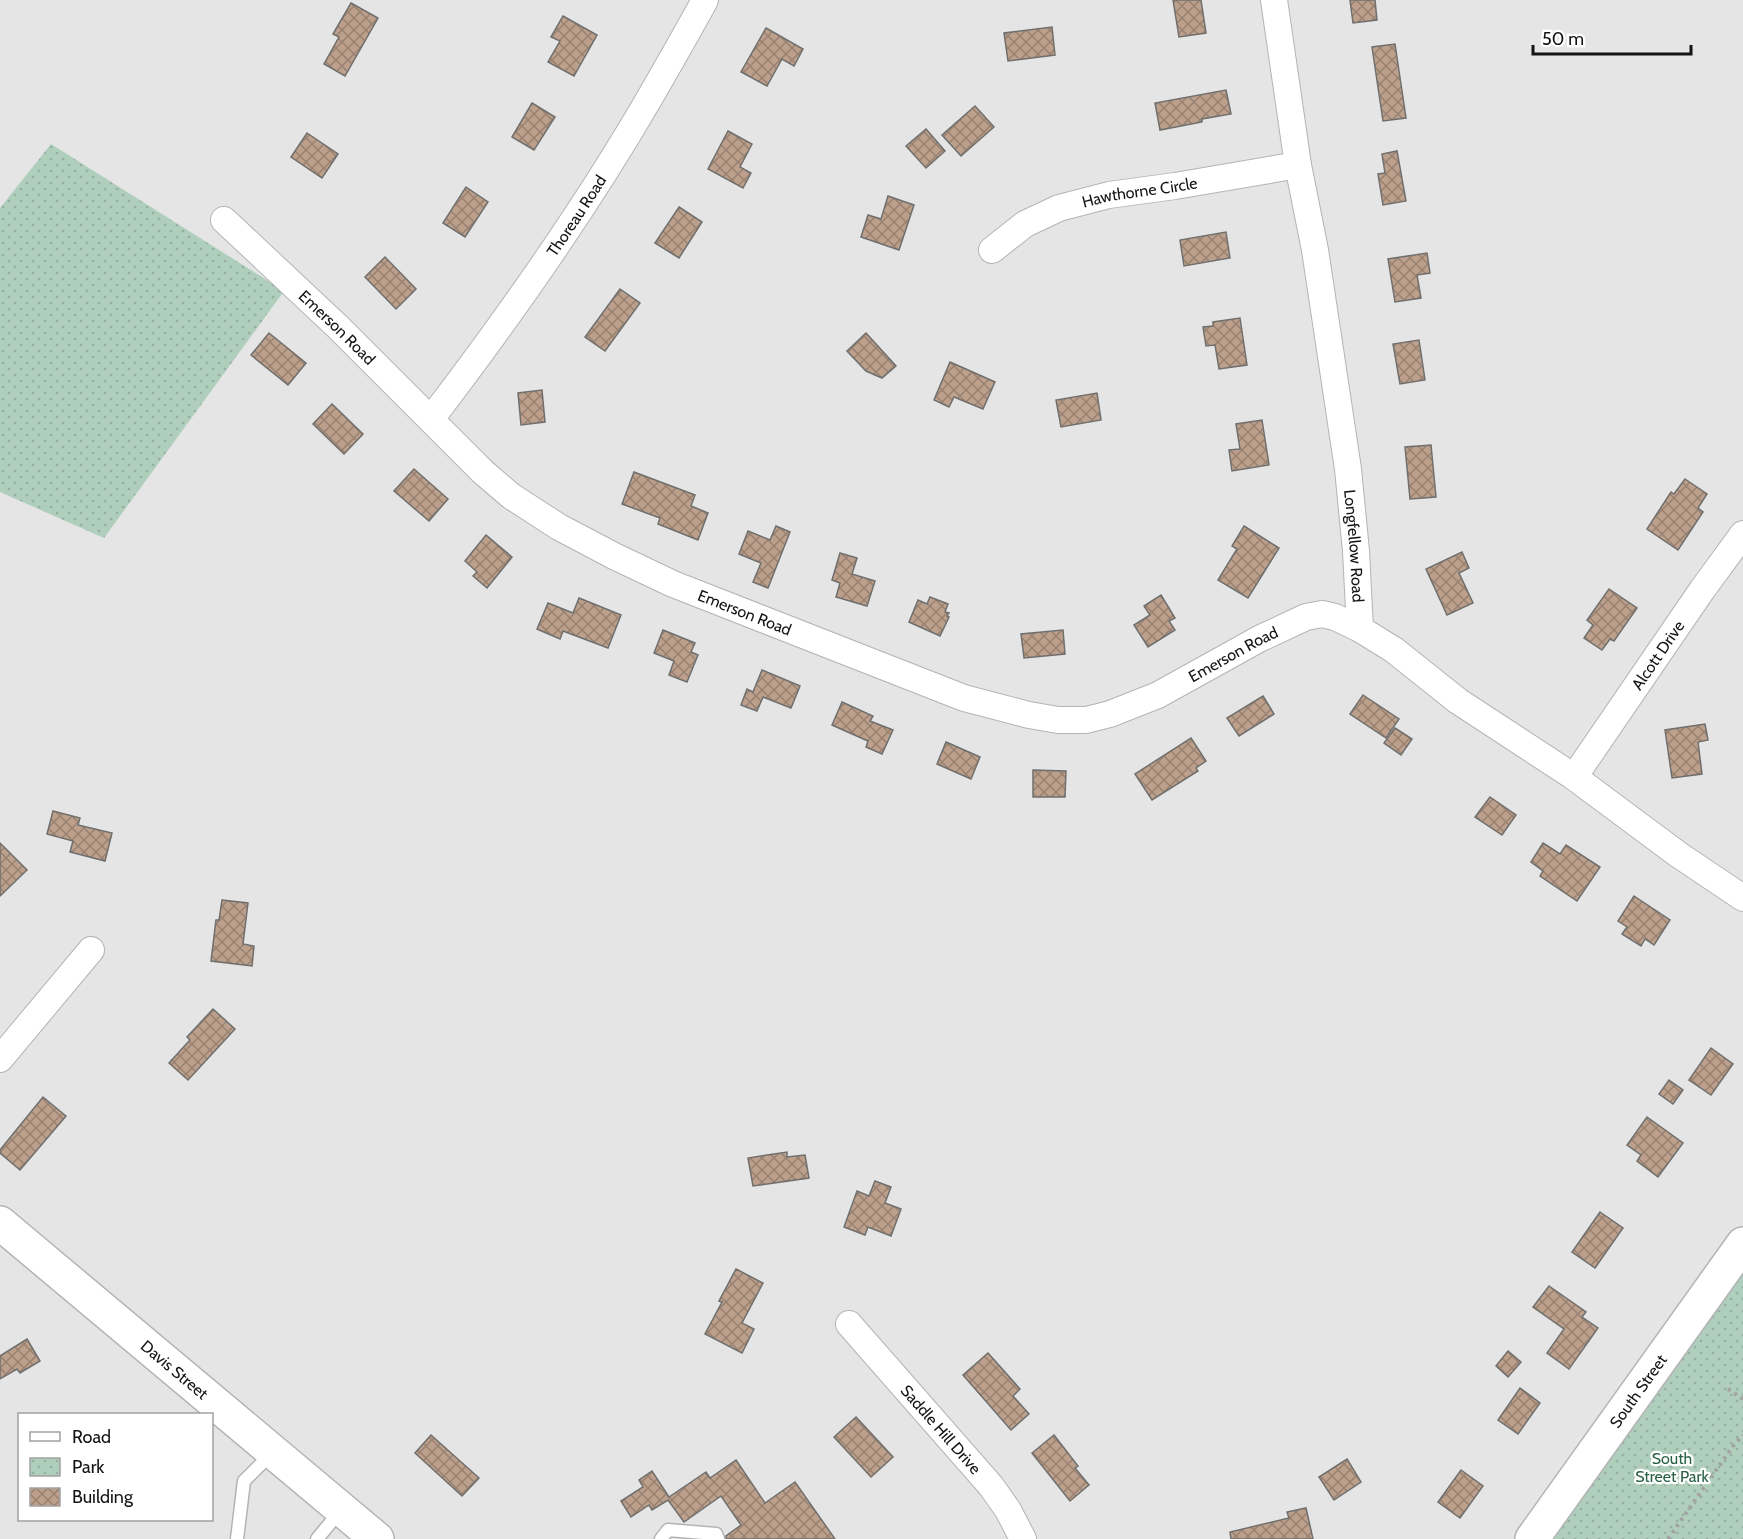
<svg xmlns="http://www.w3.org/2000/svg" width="1743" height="1539" viewBox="0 0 1743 1539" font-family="Cabin,sans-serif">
  <defs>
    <pattern id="park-dots" width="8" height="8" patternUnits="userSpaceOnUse" patternTransform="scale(1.5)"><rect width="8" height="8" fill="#afcebc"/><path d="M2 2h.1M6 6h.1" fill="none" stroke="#96b0a1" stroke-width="1.8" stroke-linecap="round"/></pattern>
    <pattern id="building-cross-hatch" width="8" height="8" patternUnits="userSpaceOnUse" patternTransform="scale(1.5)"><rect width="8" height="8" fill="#bda08b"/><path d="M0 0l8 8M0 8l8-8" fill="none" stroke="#988170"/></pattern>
  </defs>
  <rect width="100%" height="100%" fill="#e5e5e6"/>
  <g fill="url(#park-dots)">
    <path d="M51,144L284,291L104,538L0,492V208Z"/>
    <path d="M1743,1244V1539H1532Z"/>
  </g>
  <g fill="url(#building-cross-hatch)" stroke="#6f6f6e" stroke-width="1.5">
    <path d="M1173,0H1201L1206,33L1179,37Z"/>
    <path d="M1350,0H1375L1377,20L1353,23Z"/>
    <path d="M351,3L378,18L345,76L324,64L339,37L333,34Z"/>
    <path d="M563,16L597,35L574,76L548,62L560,41L551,37Z"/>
    <path d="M1052,27L1055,55L1008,61L1004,33Z"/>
    <path d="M766,28L803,49L794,66L782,59L767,86L741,72Z"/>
    <path d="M1395,44L1406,118L1383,121L1372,47Z"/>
    <path d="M1226,90L1231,114L1202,119V122L1160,130L1155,103Z"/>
    <path d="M532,103L555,117L534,150L512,137Z"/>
    <path d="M975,106L994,127L961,156L942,135Z"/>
    <path d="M926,129L945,151L926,168L906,146Z"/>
    <path d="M728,131L752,144L740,167L751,173L743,188L708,169Z"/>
    <path d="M307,133L338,154L322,178L291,157Z"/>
    <path d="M1397,151L1406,201L1383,205L1378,174L1385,173L1382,154Z"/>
    <path d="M466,187L488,202L465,237L443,223Z"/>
    <path d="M888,196L914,205L899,250L861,237L868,215L881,219Z"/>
    <path d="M679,207L702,222L679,258L655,243Z"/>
    <path d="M1226,232L1230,258L1184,266L1180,240Z"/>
    <path d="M1427,253L1430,273L1417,275L1421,298L1395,302L1388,259Z"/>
    <path d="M385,257L416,289L396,309L365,277Z"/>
    <path d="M620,289L640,303L605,351L585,337Z"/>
    <path d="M1240,318L1247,365L1219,369L1215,345L1206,346L1203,327L1213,326V322Z"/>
    <path d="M269,333L306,363L288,385L251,355Z"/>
    <path d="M866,333L896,366L882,378L866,371L847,351Z"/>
    <path d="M1419,340L1425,380L1400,384L1393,344Z"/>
    <path d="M950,362L995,382L983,409L954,397L949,407L934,400Z"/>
    <path d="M542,390L545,422L521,425L518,393Z"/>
    <path d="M1097,393L1101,420L1061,427L1056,400Z"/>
    <path d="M332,404L363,434L344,454L313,424Z"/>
    <path d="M1262,420L1269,465L1232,471L1229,450L1240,449L1236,424Z"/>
    <path d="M1431,445L1436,497L1410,499L1405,447Z"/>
    <path d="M414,469L448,499L429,521L394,491Z"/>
    <path d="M634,472L695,495L691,506L708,513L698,540L658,524L660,518L622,504Z"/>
    <path d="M1685,479L1707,494L1698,508L1703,512L1678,550L1647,529L1671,492L1674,494Z"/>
    <path d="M776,526L790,532L768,588L753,582L761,563L739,554L748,531L770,540Z"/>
    <path d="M1244,526L1279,548L1248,598L1218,580L1237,549L1232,546Z"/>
    <path d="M486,535L512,557L487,588L473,576L477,572L465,561Z"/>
    <path d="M1462,552L1469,568L1459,573L1473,603L1447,615L1426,569Z"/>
    <path d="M840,553L857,558L852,574L875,581L867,606L836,597L840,583L832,580Z"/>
    <path d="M1609,589L1637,608L1614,641L1610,639L1602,650L1584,638L1593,625L1587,620Z"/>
    <path d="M1161,595L1175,618L1169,621L1175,630L1148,647L1134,625L1150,615L1144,606Z"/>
    <path d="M930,597L948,604L945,612L949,613L947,616L949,617L940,636L909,622L918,600L927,604Z"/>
    <path d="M579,598L621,615L608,648L563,631L560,639L537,629L548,603L573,613Z"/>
    <path d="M663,630L695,643L691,652L698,655L687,682L669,675L674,661L654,653Z"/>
    <path d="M1063,630L1065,654L1024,658L1021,634Z"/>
    <path d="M762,670L800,686L791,708L763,697L757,711L741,705L747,689L753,692Z"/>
    <path d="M1363,695L1399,719L1386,738L1350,714Z"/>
    <path d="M1263,696L1274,714L1239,736L1227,718Z"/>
    <path d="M842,702L873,716L870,721L893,730L882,754L866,747L868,741L832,725Z"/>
    <path d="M1705,724L1708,740L1698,742L1702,774L1672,778L1665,730Z"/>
    <path d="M1395,728L1412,739L1401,755L1384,743Z"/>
    <path d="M1191,738L1206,761L1196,768L1198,771L1152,800L1135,774Z"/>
    <path d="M946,742L980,757L971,779L937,764Z"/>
    <path d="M1033,770L1066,771L1065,797H1033Z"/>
    <path d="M1490,797L1516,815L1502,835L1475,817Z"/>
    <path d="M53,811L80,818L78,825L112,833L105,861L70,852L73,841L47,834Z"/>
    <path d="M0,843L27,870L0,896Z"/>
    <path d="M1543,843L1560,854L1566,845L1600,867L1577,901L1540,876L1543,871L1531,862Z"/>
    <path d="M1634,896L1670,920L1654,945L1645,939L1641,946L1622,934L1627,927L1618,921Z"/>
    <path d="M222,900L248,903L243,944L254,946L252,966L211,961L216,920H219Z"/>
    <path d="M213,1009L235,1029L188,1080L169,1063L190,1040L187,1037Z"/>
    <path d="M1711,1048L1733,1064L1711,1095L1689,1080Z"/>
    <path d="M1669,1080L1683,1090L1673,1104L1659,1094Z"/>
    <path d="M43,1097L66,1116L20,1170L0,1153V1150Z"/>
    <path d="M1647,1117L1683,1143L1658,1177L1637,1161L1641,1155L1627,1145Z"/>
    <path d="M787,1152V1157L805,1155L809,1178L753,1186L748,1158Z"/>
    <path d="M875,1181L891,1187L885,1203L901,1209L891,1236L868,1227L865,1235L844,1227L857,1191L869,1196Z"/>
    <path d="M1600,1212L1623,1228L1595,1268L1572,1252Z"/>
    <path d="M736,1269L763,1283L742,1323L754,1329L742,1353L705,1334L722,1302L719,1301Z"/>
    <path d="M1549,1286L1586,1312L1582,1317L1598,1328L1569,1369L1547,1353L1564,1329L1533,1307Z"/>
    <path d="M27,1339L40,1361L20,1373L17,1369L0,1379V1356Z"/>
    <path d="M1508,1351L1521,1362L1508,1377L1496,1366Z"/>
    <path d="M988,1353L1020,1389L1013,1396L1029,1414L1011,1430L963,1375Z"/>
    <path d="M1520,1388L1540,1403L1518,1434L1498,1420Z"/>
    <path d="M856,1417L893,1457L871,1477L834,1437Z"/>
    <path d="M431,1435L479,1478L462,1496L415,1453Z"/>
    <path d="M1054,1435L1078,1466L1075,1468L1089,1485L1070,1501L1032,1453Z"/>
    <path d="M1347,1459L1361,1482L1334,1500L1319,1477Z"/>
    <path d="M736,1460L765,1503L795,1482L835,1539H726V1536L741,1525L721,1496L684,1522L668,1500L652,1510L649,1505L631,1517L621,1501L643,1487L639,1480L652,1471L669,1497L706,1472L710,1478Z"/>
    <path d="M1461,1470L1483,1486L1460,1518L1438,1502Z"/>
    <path d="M1306,1508L1313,1539H1231L1230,1532L1289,1518L1287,1512Z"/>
  </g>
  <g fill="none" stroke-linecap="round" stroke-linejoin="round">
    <g stroke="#b3b4b5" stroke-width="15">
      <g id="lane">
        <path d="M237,1539L244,1481L272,1453"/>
        <path d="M317,1539L341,1510"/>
        <path d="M661,1539L668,1530L716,1534L718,1539"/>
      </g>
    </g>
    <g stroke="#b3b4b5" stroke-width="28">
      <g id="street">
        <path id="s1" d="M1274,0L1298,165L1315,250L1348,469L1356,551L1360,629L1394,650L1458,701L1574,777L1679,855L1743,898"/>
        <path id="s2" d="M224,220L338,327L483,472L511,496L559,527L614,556L673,584L964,698L1029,715L1058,720H1086L1110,714L1158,695L1259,639L1306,617L1322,614L1335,617L1360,629"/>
        <path id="s3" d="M992,250L1025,224L1059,208L1109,195L1175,186L1298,165"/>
        <path id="s4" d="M431,419C509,317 585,209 649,99C668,66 687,33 705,0"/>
        <path id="s5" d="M1574,777L1702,590L1743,534"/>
        <path d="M0,1059L91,950"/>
        <path id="s6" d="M849,1324L991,1486L1008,1510L1023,1539"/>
      </g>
    </g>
    <g stroke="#b3b4b5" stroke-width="36">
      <g id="secondary">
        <path id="s7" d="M0,1223L377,1539"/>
        <path id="s8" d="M1532,1539L1743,1244"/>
      </g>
    </g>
    <g stroke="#a2a2a3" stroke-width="4" stroke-dasharray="3 4.5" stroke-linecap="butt">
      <path d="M1728,1389L1743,1399"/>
      <path d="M1668,1539L1733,1446L1743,1435"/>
    </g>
    <use href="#lane" stroke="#fff" stroke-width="12"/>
    <use href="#street" stroke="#fff" stroke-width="26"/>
    <use href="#secondary" stroke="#fff" stroke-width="33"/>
  </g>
  <g text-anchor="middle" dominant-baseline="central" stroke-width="4.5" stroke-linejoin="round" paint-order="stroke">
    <g font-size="16" fill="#141414" stroke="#fff">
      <text stroke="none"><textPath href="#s3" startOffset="162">Hawthorne Circle</textPath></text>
      <text stroke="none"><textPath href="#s4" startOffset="250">Thoreau Road</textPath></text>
      <text stroke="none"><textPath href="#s2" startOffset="156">Emerson Road</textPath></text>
      <text stroke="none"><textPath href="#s1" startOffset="552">Longfellow Road</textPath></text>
      <text stroke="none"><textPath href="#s2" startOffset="660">Emerson Road</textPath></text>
      <text stroke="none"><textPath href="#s2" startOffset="1182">Emerson Road</textPath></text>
      <text stroke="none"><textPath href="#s5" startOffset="148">Alcott Drive</textPath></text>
      <text stroke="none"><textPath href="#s7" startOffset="228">Davis Street</textPath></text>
      <text stroke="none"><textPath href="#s8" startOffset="182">South Street</textPath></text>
      <text stroke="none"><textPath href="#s6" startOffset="140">Saddle Hill Drive</textPath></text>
    </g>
    <g font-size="16" fill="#2a6246" stroke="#fff">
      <text x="1672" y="1458">South<tspan x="1672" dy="18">Street Park</tspan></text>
    </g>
  </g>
  <rect x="18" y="1413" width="195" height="108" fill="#ffffff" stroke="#a1a1a1" stroke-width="1.5"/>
  <rect x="30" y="1432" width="30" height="9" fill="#ffffff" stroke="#a1a1a1" stroke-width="1.5"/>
  <text x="72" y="1443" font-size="18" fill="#141414">Road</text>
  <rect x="30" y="1458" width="30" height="18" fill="url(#park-dots)" stroke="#a1a1a1" stroke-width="1.5"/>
  <text x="72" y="1473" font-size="18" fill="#141414">Park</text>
  <rect x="30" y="1488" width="30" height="18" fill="url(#building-cross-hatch)" stroke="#a1a1a1" stroke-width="1.5"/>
  <text x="72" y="1503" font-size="18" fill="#141414">Building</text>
  <path d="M1533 45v9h158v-9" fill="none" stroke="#141414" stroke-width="3"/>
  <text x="1542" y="45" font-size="18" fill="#141414" stroke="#ffffff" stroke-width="4.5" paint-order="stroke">50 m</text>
</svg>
